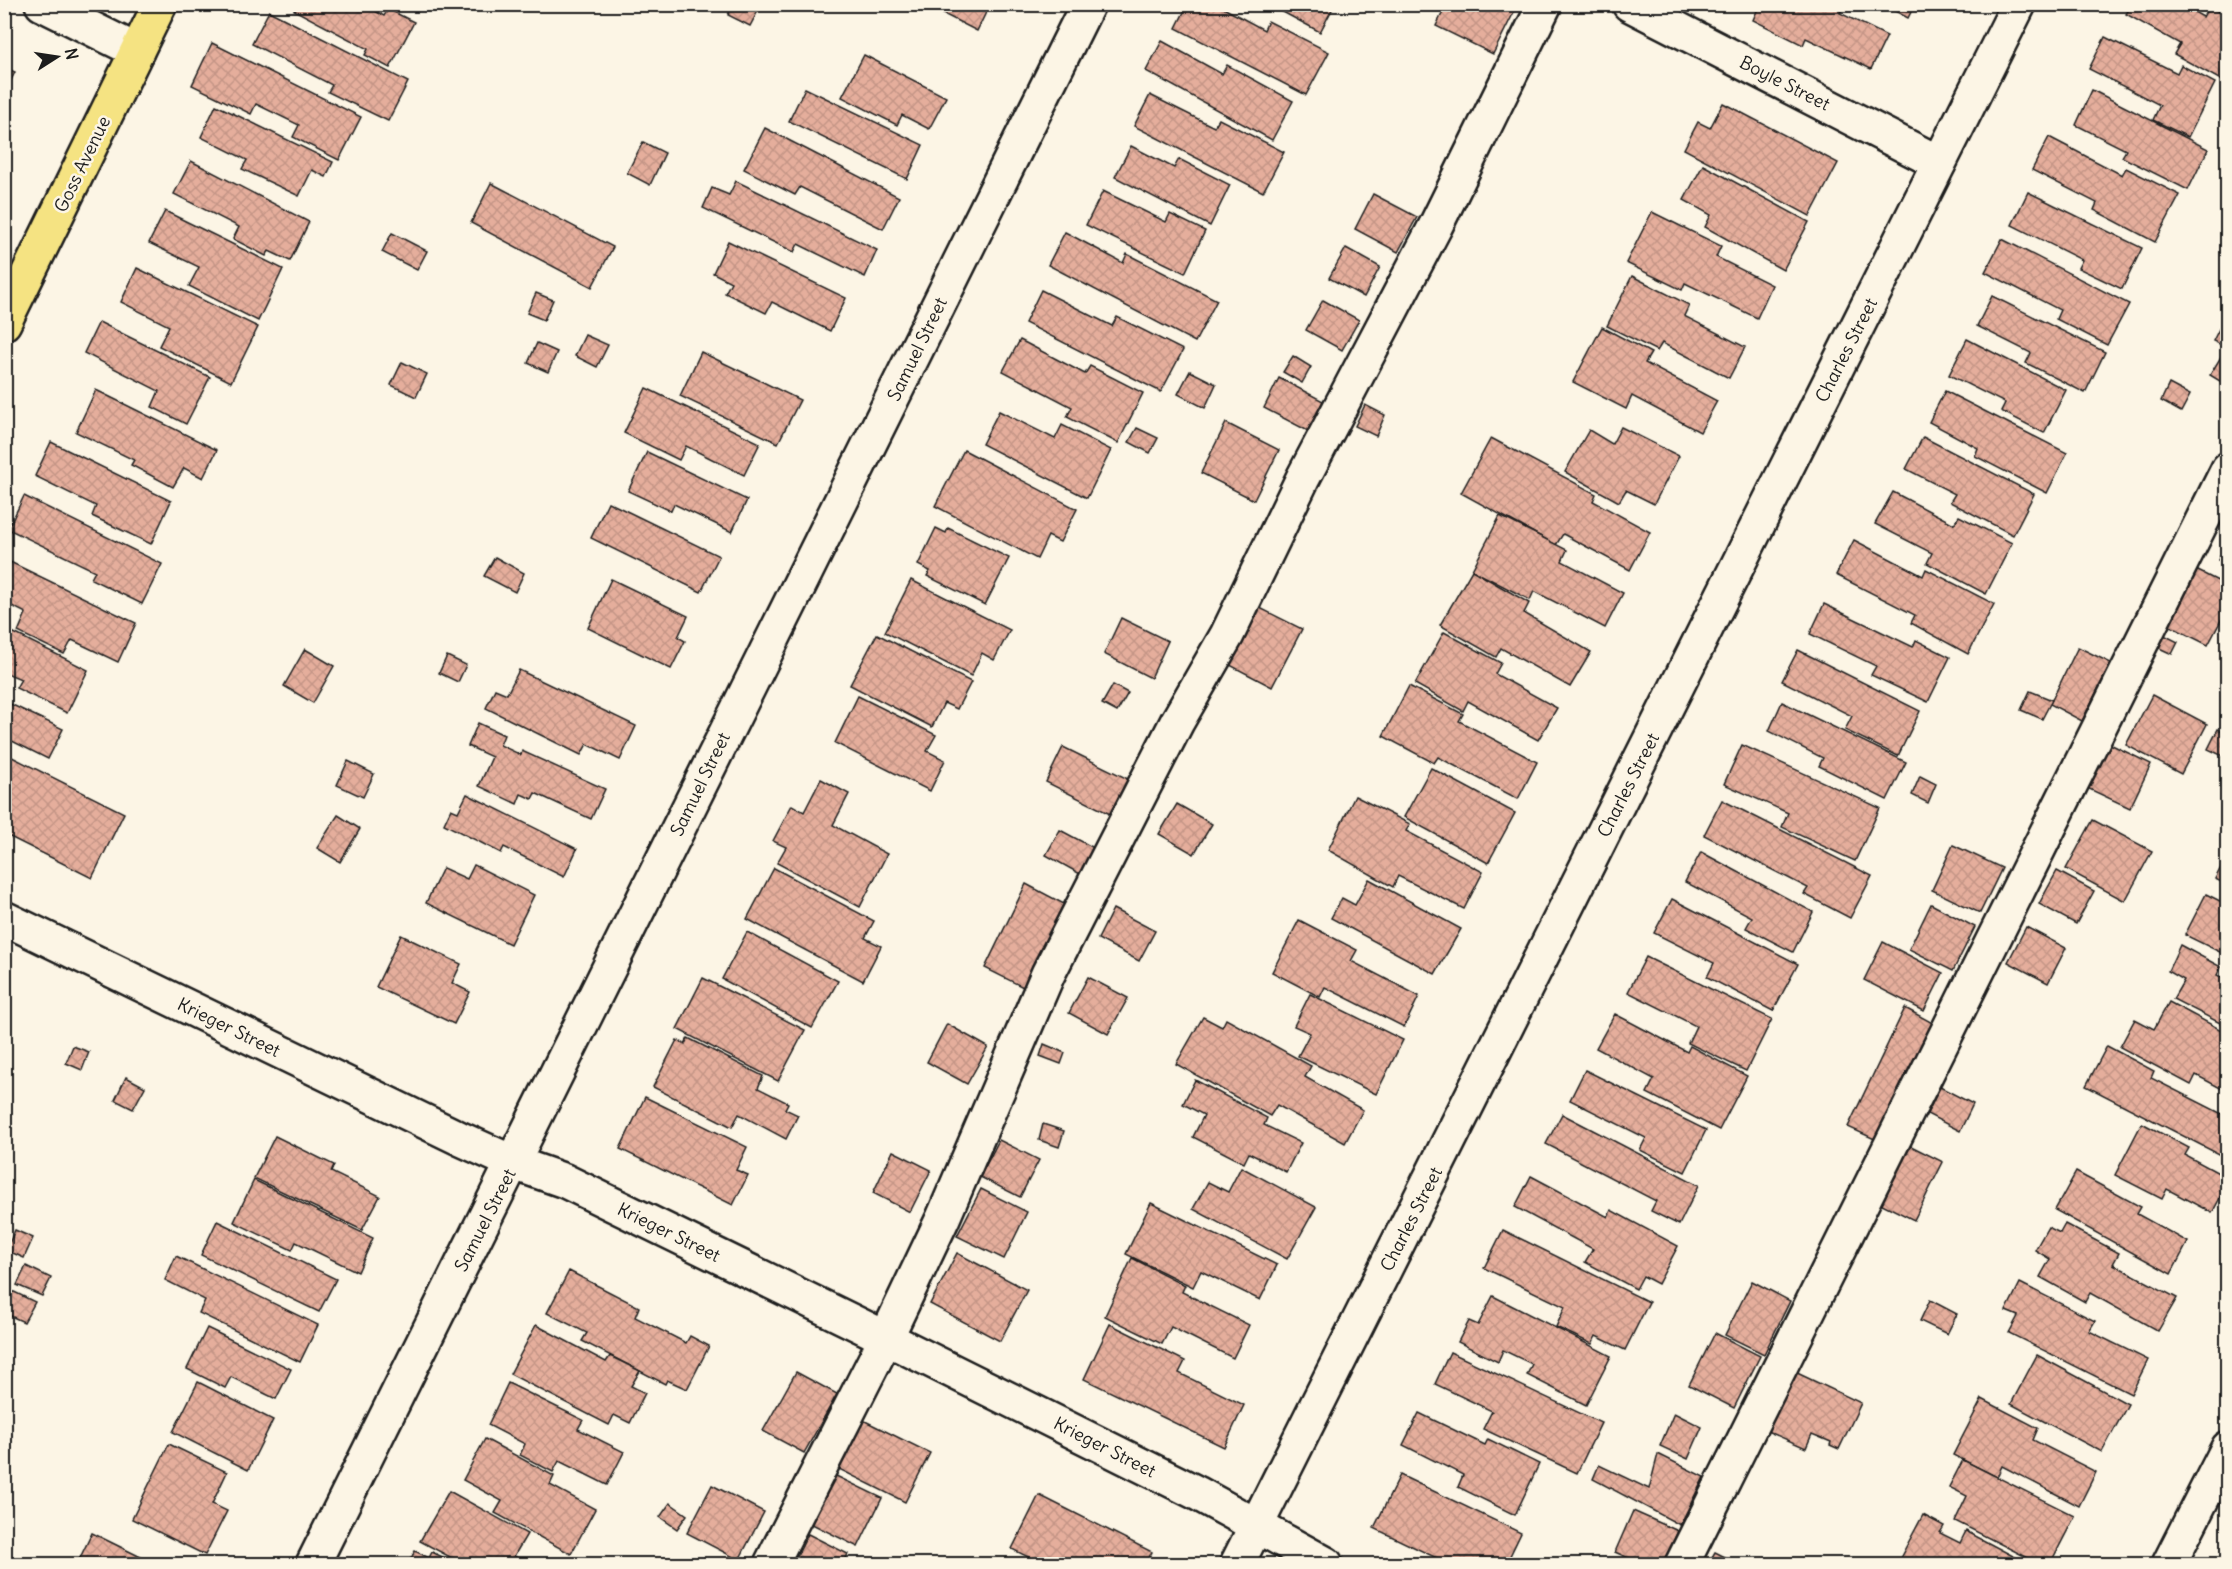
<svg xmlns="http://www.w3.org/2000/svg" width="2232" height="1569" viewBox="0 0 2232 1569" font-family="Delius,sans-serif">
  <defs>
    <pattern id="building-cross-hatch" width="8" height="8" patternUnits="userSpaceOnUse" patternTransform="scale(1.5)"><rect width="8" height="8" fill="#e5ae9c"/><path d="M0 0l8 8M0 8l8-8" fill="none" stroke="#c49586"/></pattern>
  </defs>
  <rect width="100%" height="100%" fill="#fcf5e5"/>
  <filter id="ink" filterUnits="userSpaceOnUse"><feTurbulence type="fractalNoise" baseFrequency=".0167" numOctaves="2"/><feDisplacementMap in="SourceGraphic" scale="12" xChannelSelector="R" yChannelSelector="G"/><feConvolveMatrix kernelMatrix="1 2 1 2 8 2 1 2 1" color-interpolation-filters="sRGB"/></filter>
  <g filter="url(#ink)">
    <g fill="url(#building-cross-hatch)" stroke="#1c1c1c" stroke-width="1.5">
      <path d="M297,4H362L384,16L388,9L414,22L390,68L365,55L368,49L294,10Z"/>
      <path d="M733,4H750L759,9L750,26L728,15Z"/>
      <path d="M924,4H990L977,31Z"/>
      <path d="M1216,4L1264,30L1268,21L1329,52L1306,95L1176,28L1188,4Z"/>
      <path d="M1268,4H1335L1320,32Z"/>
      <path d="M1447,4H1518L1493,54L1436,26Z"/>
      <path d="M1760,4H1845L1840,13L1887,36L1871,69L1806,38L1803,45L1753,20Z"/>
      <path d="M1882,4H1915L1908,18Z"/>
      <path d="M2132,4H2180L2203,17L2209,6L2228,17V84L2174,54L2180,44L2126,14Z"/>
      <path d="M269,11L408,82L388,121L328,92L332,85L252,44Z"/>
      <path d="M2105,37L2177,73L2181,65L2215,83L2188,137L2153,120L2160,105L2089,69Z"/>
      <path d="M1162,41L1222,74L1227,65L1293,101L1272,140L1146,71Z"/>
      <path d="M212,43L361,117L339,160L293,137L299,125L256,104L251,114L192,85Z"/>
      <path d="M864,55L946,97L929,129L902,115L897,125L842,97Z"/>
      <path d="M4,67L15,72L4,94Z"/>
      <path d="M805,88L923,145L907,179L789,121Z"/>
      <path d="M2092,90L2208,149L2188,190L2122,157L2126,150L2076,125Z"/>
      <path d="M1150,95L1214,127L1219,119L1284,152L1263,192L1134,126Z"/>
      <path d="M1723,103L1838,163L1810,216L1684,149L1698,122L1710,128Z"/>
      <path d="M216,105L333,162L326,177L312,170L299,196L242,169L247,160L201,137Z"/>
      <path d="M765,128L899,197L883,229L800,187L795,195L744,169Z"/>
      <path d="M2049,137L2122,175L2126,168L2180,195L2155,242L2094,210L2097,203L2032,170Z"/>
      <path d="M643,142L665,153L650,185L627,173Z"/>
      <path d="M1131,146L1174,168L1179,159L1230,185L1210,226L1115,177Z"/>
      <path d="M191,161L309,222L290,261L269,251L266,256L233,239L239,227L174,194Z"/>
      <path d="M1703,165L1809,222L1783,270L1705,227L1711,215L1684,200Z"/>
      <path d="M736,181L877,250L865,277L798,244L794,252L703,208L712,188L729,195Z"/>
      <path d="M491,183L613,247L592,287L471,223Z"/>
      <path d="M1103,191L1166,222L1170,214L1205,231L1185,273L1086,225Z"/>
      <path d="M2028,192L2142,248L2122,289L2078,268L2082,260L2012,225Z"/>
      <path d="M1373,194L1417,217L1398,252L1355,229Z"/>
      <path d="M165,211L283,269L258,321L189,286L199,267L149,243Z"/>
      <path d="M1652,212L1721,246L1716,257L1772,285L1757,318L1685,283L1682,290L1626,263Z"/>
      <path d="M1065,232L1123,263L1127,254L1217,300L1195,342L1048,265Z"/>
      <path d="M392,233L427,251L417,270L382,252Z"/>
      <path d="M2002,239L2129,304L2107,345L2056,319L2060,310L1985,272Z"/>
      <path d="M728,241L846,298L830,331L772,302L766,313L725,293L731,282L713,273Z"/>
      <path d="M1346,248L1380,267L1364,297L1329,278Z"/>
      <path d="M137,268L258,327L231,382L159,346L169,326L121,302Z"/>
      <path d="M1632,276L1689,305L1684,316L1745,347L1729,378L1662,343L1657,351L1607,326Z"/>
      <path d="M1041,290L1112,326L1117,317L1183,350L1161,392L1025,323Z"/>
      <path d="M536,293L553,300L544,320L527,313Z"/>
      <path d="M1992,296L2105,352L2085,393L2026,363L2031,353L1977,326Z"/>
      <path d="M1323,300L1359,320L1342,350L1306,330Z"/>
      <path d="M2226,315H2228V348L2213,341Z"/>
      <path d="M99,322L210,377L186,424L152,407L159,391L84,353Z"/>
      <path d="M1602,327L1651,353L1645,363L1717,401L1700,432L1632,396L1626,409L1573,382Z"/>
      <path d="M585,335L608,345L597,367L575,356Z"/>
      <path d="M1967,339L2066,390L2044,433L2001,411L2005,403L1949,375Z"/>
      <path d="M1020,340L1085,374L1090,366L1143,393L1118,443L1067,417L1072,407L1003,371Z"/>
      <path d="M537,343L557,352L548,372L528,363Z"/>
      <path d="M701,352L800,400L778,443L680,396Z"/>
      <path d="M2222,355L2228,359V386L2210,375Z"/>
      <path d="M1293,356L1311,367L1302,383L1283,372Z"/>
      <path d="M402,362L427,374L416,397L391,385Z"/>
      <path d="M1190,371L1216,384L1205,408L1178,394Z"/>
      <path d="M1279,378L1323,401L1308,431L1264,408Z"/>
      <path d="M2169,384L2190,395L2181,412L2161,401Z"/>
      <path d="M646,388L760,443L744,475L686,446L679,460L624,433Z"/>
      <path d="M96,390L217,450L203,478L184,468L173,487L131,465L134,460L76,432Z"/>
      <path d="M1945,391L2067,453L2047,493L1975,456L1978,448L1929,422Z"/>
      <path d="M1365,405L1385,415L1376,436L1355,426Z"/>
      <path d="M999,411L1055,439L1062,425L1111,450L1087,498L982,444Z"/>
      <path d="M1226,423L1279,450L1254,500L1201,473Z"/>
      <path d="M1621,427L1679,456L1654,504L1626,490L1619,502L1565,472L1589,430L1612,444Z"/>
      <path d="M1137,428L1158,438L1150,453L1129,442Z"/>
      <path d="M1923,437L2034,494L2013,535L1950,502L1955,494L1906,469Z"/>
      <path d="M1491,438L1596,494L1593,501L1650,532L1630,570L1563,534L1556,545L1461,493Z"/>
      <path d="M51,442L171,501L151,544L92,516L96,506L35,476Z"/>
      <path d="M964,450L1077,509L1060,542L1048,536L1037,559L935,506Z"/>
      <path d="M647,452L747,500L732,532L674,504L671,511L628,491Z"/>
      <path d="M1893,492L1954,524L1959,516L2012,543L1986,594L1927,563L1932,553L1875,524Z"/>
      <path d="M24,496L162,564L142,604L91,579L95,571L8,529Z"/>
      <path d="M608,502L719,556L701,592L591,538Z"/>
      <path d="M1500,516L1567,550L1562,561L1623,593L1605,628L1534,591L1530,600L1472,570Z"/>
      <path d="M936,528L946,533L948,528L1009,558L985,605L927,576L930,571L918,565Z"/>
      <path d="M1854,540L1923,576L1926,569L1994,604L1968,654L1911,623L1915,615L1836,575Z"/>
      <path d="M2228,541V565L2218,560Z"/>
      <path d="M495,557L524,573L515,592L484,576Z"/>
      <path d="M4,559L136,623L118,662L72,640L64,654L18,632L26,613L4,602Z"/>
      <path d="M2190,567L2228,586V607L2208,645L2162,622Z"/>
      <path d="M1472,570L1529,603L1524,613L1591,652L1570,687L1501,648L1496,657L1440,625Z"/>
      <path d="M611,579L688,616L678,637L685,641L671,669L588,628Z"/>
      <path d="M911,580L1010,630L994,660L982,653L971,676L885,632Z"/>
      <path d="M1824,604L1913,647L1916,640L1950,657L1928,702L1871,675L1876,666L1810,634Z"/>
      <path d="M1258,607L1302,629L1272,687L1228,664Z"/>
      <path d="M1121,618L1168,641L1151,678L1104,654Z"/>
      <path d="M4,628L88,670L67,713L16,688L21,679L4,672Z"/>
      <path d="M1444,632L1501,663L1495,674L1557,708L1538,740L1468,701L1463,711L1415,684Z"/>
      <path d="M2160,633L2178,642L2172,654L2155,646Z"/>
      <path d="M877,634L971,682L957,709L944,703L932,727L850,685Z"/>
      <path d="M2078,647L2111,663L2082,721L2050,704Z"/>
      <path d="M305,649L334,666L313,703L284,686Z"/>
      <path d="M1798,650L1920,711L1898,756L1845,730L1852,716L1782,681Z"/>
      <path d="M447,656L466,665L458,682L439,673Z"/>
      <path d="M519,670L636,726L620,760L587,744L581,755L486,708L495,689L507,694Z"/>
      <path d="M1113,685L1128,693L1117,712L1102,704Z"/>
      <path d="M1409,686L1463,714L1459,721L1537,762L1518,799L1438,757L1434,763L1383,736Z"/>
      <path d="M2030,691L2052,700L2042,719L2021,710Z"/>
      <path d="M2152,695L2207,724L2181,774L2126,745Z"/>
      <path d="M858,696L936,735L927,751L945,760L930,791L835,743Z"/>
      <path d="M4,701L63,729L48,759L4,737Z"/>
      <path d="M1782,702L1906,762L1887,800L1819,766L1823,758L1769,731Z"/>
      <path d="M478,723L504,735L500,745L521,755L522,751L605,789L591,819L535,793L532,799L521,794L517,804L479,786L492,757L468,746Z"/>
      <path d="M2218,729L2228,734V747L2223,756L2208,749Z"/>
      <path d="M2108,743L2151,764L2130,808L2087,788Z"/>
      <path d="M1742,745L1880,808L1855,861L1782,827L1788,813L1724,784Z"/>
      <path d="M1063,747L1130,780L1112,815L1046,782Z"/>
      <path d="M4,753L124,813L92,878L4,834Z"/>
      <path d="M348,761L374,774L363,797L337,785Z"/>
      <path d="M1431,768L1515,813L1488,863L1404,817Z"/>
      <path d="M1920,776L1936,784L1928,803L1912,795Z"/>
      <path d="M821,779L849,794L833,825L887,854L860,907L777,863L786,847L773,841L792,805L804,812Z"/>
      <path d="M467,794L577,849L564,877L504,847L501,853L444,824L451,809L458,812Z"/>
      <path d="M1355,796L1410,824L1406,831L1483,872L1464,909L1398,876L1393,887L1328,850Z"/>
      <path d="M1722,800L1872,876L1850,918L1804,894L1808,888L1704,835Z"/>
      <path d="M1177,804L1212,824L1194,854L1159,834Z"/>
      <path d="M338,815L360,829L340,862L317,848Z"/>
      <path d="M2093,820L2152,851L2125,901L2066,869Z"/>
      <path d="M1060,830L1094,848L1080,874L1046,855Z"/>
      <path d="M1953,845L2002,868L1980,913L1932,890Z"/>
      <path d="M1701,852L1813,912L1793,952L1746,928L1752,917L1685,882Z"/>
      <path d="M2228,854V885L2215,879Z"/>
      <path d="M474,865L534,895L510,944L426,903L443,868L467,879Z"/>
      <path d="M774,868L874,921L865,938L881,946L863,981L747,919Z"/>
      <path d="M2057,871L2094,891L2076,924L2039,904Z"/>
      <path d="M1369,879L1461,929L1435,974L1331,918L1342,898L1355,905Z"/>
      <path d="M1026,884L1066,905L1025,988L985,968Z"/>
      <path d="M2206,894L2228,905V956L2185,935Z"/>
      <path d="M1672,899L1798,964L1773,1011L1707,977L1714,963L1654,933Z"/>
      <path d="M1931,904L1975,927L1953,971L1909,949Z"/>
      <path d="M1113,909L1155,931L1139,961L1098,939Z"/>
      <path d="M1299,920L1357,950L1351,961L1419,996L1404,1027L1325,987L1320,997L1272,972Z"/>
      <path d="M2026,927L2066,948L2048,983L2008,962Z"/>
      <path d="M747,932L838,981L812,1028L722,979Z"/>
      <path d="M401,935L461,964L452,983L470,992L454,1024L376,987Z"/>
      <path d="M1883,942L1943,973L1924,1011L1864,980Z"/>
      <path d="M2180,945L2221,967L2217,975L2228,981V1027L2173,999L2184,980L2168,971Z"/>
      <path d="M1646,957L1772,1019L1746,1071L1688,1043L1696,1026L1628,992Z"/>
      <path d="M1088,977L1128,998L1108,1034L1069,1013Z"/>
      <path d="M703,978L805,1030L778,1081L677,1029Z"/>
      <path d="M1310,994L1403,1040L1376,1094L1298,1056L1310,1033L1294,1026Z"/>
      <path d="M2169,1002L2227,1033L2221,1044L2228,1048V1092L2196,1075L2191,1085L2120,1047L2135,1019L2154,1029Z"/>
      <path d="M1905,1008L1938,1026L1879,1141L1848,1127Z"/>
      <path d="M1615,1014L1687,1052L1690,1046L1747,1076L1719,1130L1647,1093L1654,1079L1596,1048Z"/>
      <path d="M1203,1017L1222,1027L1226,1019L1311,1066L1305,1077L1363,1110L1345,1143L1277,1105L1270,1116L1176,1064Z"/>
      <path d="M947,1024L988,1047L967,1084L927,1062Z"/>
      <path d="M688,1038L763,1076L758,1088L788,1103L785,1109L798,1115L786,1139L739,1114L732,1127L653,1087L677,1040L685,1044Z"/>
      <path d="M1044,1044L1065,1053L1061,1064L1040,1056Z"/>
      <path d="M73,1046L89,1052L82,1070L66,1063Z"/>
      <path d="M2107,1046L2154,1071L2151,1078L2228,1117V1159L2086,1086Z"/>
      <path d="M1585,1070L1706,1130L1685,1172L1640,1150L1646,1138L1570,1100Z"/>
      <path d="M126,1077L145,1087L133,1109L115,1100Z"/>
      <path d="M1195,1080L1267,1118L1264,1125L1301,1143L1286,1172L1249,1153L1244,1163L1193,1137L1204,1115L1183,1104Z"/>
      <path d="M1940,1087L1973,1104L1960,1131L1927,1114Z"/>
      <path d="M645,1097L747,1147L736,1170L748,1175L733,1205L620,1149Z"/>
      <path d="M1562,1114L1699,1185L1679,1225L1651,1211L1656,1201L1546,1144Z"/>
      <path d="M2142,1123L2189,1148L2185,1155L2228,1178V1183L2212,1213L2167,1189L2162,1199L2115,1175Z"/>
      <path d="M1043,1124L1064,1131L1059,1147L1039,1140Z"/>
      <path d="M275,1136L334,1165L331,1172L380,1196L362,1230L254,1178Z"/>
      <path d="M999,1140L1039,1160L1020,1197L980,1177Z"/>
      <path d="M1909,1145L1943,1162L1914,1220L1880,1203Z"/>
      <path d="M893,1151L931,1170L910,1212L873,1193Z"/>
      <path d="M1241,1167L1316,1207L1287,1259L1193,1209L1208,1182L1228,1192Z"/>
      <path d="M2076,1172L2141,1207L2137,1214L2188,1242L2171,1274L2055,1210Z"/>
      <path d="M1531,1176L1608,1217L1611,1210L1678,1246L1658,1284L1643,1276L1636,1289L1585,1262L1593,1249L1515,1207Z"/>
      <path d="M254,1180L373,1238L358,1272L296,1242L292,1250L234,1222Z"/>
      <path d="M981,1189L1027,1212L1004,1259L957,1236Z"/>
      <path d="M1151,1203L1277,1265L1260,1300L1201,1271L1193,1287L1126,1254Z"/>
      <path d="M217,1221L336,1279L319,1312L201,1255Z"/>
      <path d="M2065,1224L2119,1253L2113,1264L2177,1298L2158,1331L2090,1293L2085,1302L2040,1277L2050,1259L2035,1250L2048,1227L2060,1233Z"/>
      <path d="M15,1230L33,1238L24,1258L6,1250Z"/>
      <path d="M1503,1230L1649,1302L1625,1350L1596,1336L1592,1344L1556,1327L1565,1307L1484,1268Z"/>
      <path d="M957,1253L1027,1290L1000,1341L930,1304Z"/>
      <path d="M176,1256L318,1325L300,1362L199,1313L205,1300L165,1280Z"/>
      <path d="M1132,1258L1185,1285L1182,1292L1249,1325L1233,1358L1171,1327L1162,1344L1105,1316Z"/>
      <path d="M26,1266L51,1278L42,1296L17,1285Z"/>
      <path d="M569,1271L639,1307L635,1317L686,1343L690,1336L709,1346L687,1389L667,1380L665,1384L582,1341L587,1333L547,1313Z"/>
      <path d="M1752,1281L1790,1301L1764,1354L1725,1335Z"/>
      <path d="M2020,1283L2095,1321L2089,1331L2148,1360L2131,1394L2009,1333L2018,1316L2006,1311Z"/>
      <path d="M8,1289L35,1302L24,1322L4,1313V1297Z"/>
      <path d="M1493,1296L1611,1356L1586,1405L1527,1375L1532,1364L1503,1350L1498,1362L1458,1342L1469,1321L1478,1325Z"/>
      <path d="M1930,1300L1957,1314L1947,1334L1920,1321Z"/>
      <path d="M1110,1324L1185,1361L1179,1373L1244,1405L1224,1447L1084,1379Z"/>
      <path d="M536,1325L606,1362L610,1356L640,1371L631,1386L645,1393L630,1423L614,1415L609,1425L510,1374Z"/>
      <path d="M207,1328L291,1369L276,1399L231,1377L225,1388L187,1369Z"/>
      <path d="M1715,1333L1760,1356L1734,1408L1689,1385Z"/>
      <path d="M1450,1352L1601,1423L1577,1473L1483,1429L1492,1411L1435,1384Z"/>
      <path d="M2037,1355L2128,1404L2102,1452L2011,1404Z"/>
      <path d="M796,1372L837,1394L804,1453L763,1431Z"/>
      <path d="M1795,1372L1861,1403L1839,1449L1830,1445L1831,1442L1812,1434L1806,1448L1767,1431Z"/>
      <path d="M198,1382L273,1420L248,1470L173,1432Z"/>
      <path d="M508,1383L583,1420L578,1429L624,1452L607,1485L559,1461L553,1472L520,1455L525,1444L488,1425Z"/>
      <path d="M1982,1399L2038,1428L2033,1440L2096,1472L2079,1506L2002,1466L1997,1477L1953,1455Z"/>
      <path d="M1419,1413L1485,1445L1488,1439L1539,1464L1515,1515L1458,1487L1463,1475L1403,1445Z"/>
      <path d="M1674,1413L1702,1427L1688,1459L1660,1446Z"/>
      <path d="M863,1420L930,1453L905,1502L839,1469Z"/>
      <path d="M485,1439L554,1476L550,1485L595,1509L571,1554L495,1513L502,1501L463,1480Z"/>
      <path d="M169,1444L227,1472L212,1504L227,1511L205,1555L132,1519Z"/>
      <path d="M1658,1454L1704,1477L1680,1525L1593,1479L1599,1465L1649,1489Z"/>
      <path d="M1963,1460L2075,1516L2050,1564H2040L1955,1521L1967,1496L1949,1487Z"/>
      <path d="M834,1475L882,1498L858,1547L810,1523Z"/>
      <path d="M1400,1475L1521,1533L1506,1564H1449L1374,1528Z"/>
      <path d="M712,1485L764,1512L739,1560L687,1533Z"/>
      <path d="M449,1491L527,1534L514,1556L526,1563L525,1564H463L420,1541Z"/>
      <path d="M1039,1495L1152,1552L1145,1564H1076L1064,1558L1061,1564H1042L1012,1549Z"/>
      <path d="M670,1503L687,1515L677,1529L660,1517Z"/>
      <path d="M1633,1511L1678,1531L1663,1564H1642L1615,1552Z"/>
      <path d="M1923,1515L1944,1526L1940,1533L1960,1543L1966,1531L2028,1564H1897L1899,1560Z"/>
      <path d="M92,1533L155,1564H77Z"/>
      <path d="M808,1534L848,1554L843,1564H793Z"/>
      <path d="M415,1551L429,1558L432,1552L457,1564H408Z"/>
      <path d="M1715,1552L1739,1564H1708Z"/>
    </g>
    <g fill="none" stroke-linecap="round" stroke-linejoin="round">
      <g stroke="#1c1c1c" stroke-width="38">
        <g id="minor">
          <path d="M42,4L137,51"/>
          <path d="M1629,4L1939,163"/>
          <path d="M4,918L461,1139L514,1163L565,1181L886,1338L1197,1493L1326,1564"/>
          <path d="M313,1564L1088,4"/>
          <path d="M771,1564L886,1338L943,1218L1048,974L1177,722L1227,635L1303,478L1435,227L1545,4"/>
          <path d="M1237,1564L2019,4"/>
          <path d="M1682,1564L2228,469"/>
          <path d="M2169,1564L2228,1448"/>
        </g>
      </g>
      <g stroke="#1c1c1c" stroke-width="38">
        <path id="major" d="M4,323L160,4"/>
      </g>
      <use href="#minor" stroke="#fcf5e5" stroke-width="33"/>
      <use href="#major" stroke="#f5e382" stroke-width="33"/>
    </g>
  </g>
  <g text-anchor="middle" dominant-baseline="central" stroke-width="5" stroke-linejoin="round" paint-order="stroke">
    <g font-size="18" fill="#1c1c1c" stroke="#fcf5e5">
      <text transform="translate(1785 83) rotate(27)">Boyle Street</text>
      <text transform="translate(82 164) rotate(-64)">Goss Avenue</text>
      <text transform="translate(917 349) rotate(-64)">Samuel Street</text>
      <text transform="translate(1846 350) rotate(-63)">Charles Street</text>
      <text transform="translate(700 784) rotate(-64)">Samuel Street</text>
      <text transform="translate(1628 785) rotate(-63)">Charles Street</text>
      <text transform="translate(229 1027) rotate(26)">Krieger Street</text>
      <text transform="translate(1411 1219) rotate(-63)">Charles Street</text>
      <text transform="translate(485 1220) rotate(-63)">Samuel Street</text>
      <text transform="translate(669 1232) rotate(26)">Krieger Street</text>
      <text transform="translate(1105 1447) rotate(27)">Krieger Street</text>
    </g>
  </g>
  <rect width="2232" height="1569" fill="none" stroke="#fcf5e5" stroke-width="24"/>
  <rect x="12" y="12" width="2208" height="1545" fill="none" stroke="#1c1c1c" stroke-width="2" filter="url(#ink)"/>
  <g transform="translate(57 57) rotate(78)" stroke="#fcf5e5" stroke-width="4.5" paint-order="stroke">
  <path d="M0-4.5L10 22L0 15L-10 22Z" fill="#1c1c1c"/>
  <text y="-9" font-size="16" font-weight="bold" text-anchor="middle" fill="#1c1c1c">N</text>
  </g>
</svg>
